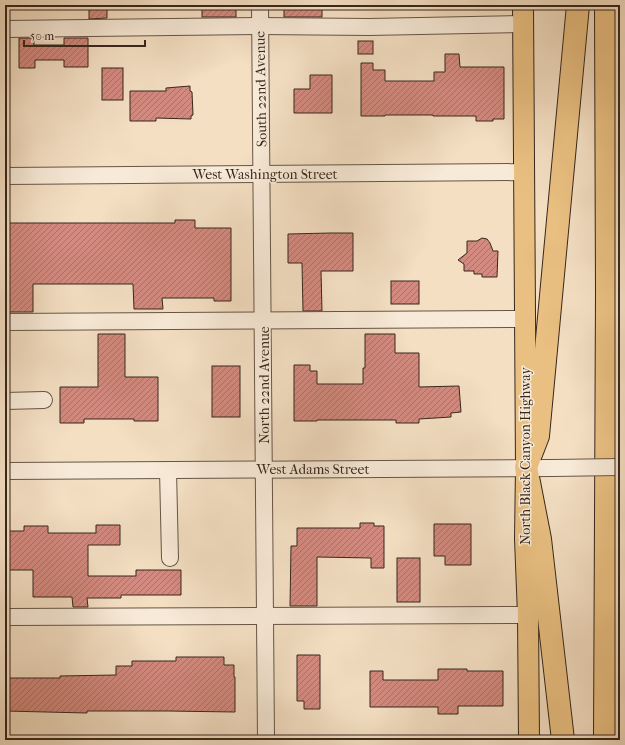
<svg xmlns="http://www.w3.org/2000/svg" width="625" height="745" viewBox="0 0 625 745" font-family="'IM FELL French Canon',serif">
  <defs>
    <pattern id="building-hatch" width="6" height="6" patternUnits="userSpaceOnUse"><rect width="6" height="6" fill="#d38a80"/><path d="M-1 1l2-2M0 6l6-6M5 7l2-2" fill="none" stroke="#ac7168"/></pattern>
  </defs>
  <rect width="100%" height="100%" fill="#f4dfc3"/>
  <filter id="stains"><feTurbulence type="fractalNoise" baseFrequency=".005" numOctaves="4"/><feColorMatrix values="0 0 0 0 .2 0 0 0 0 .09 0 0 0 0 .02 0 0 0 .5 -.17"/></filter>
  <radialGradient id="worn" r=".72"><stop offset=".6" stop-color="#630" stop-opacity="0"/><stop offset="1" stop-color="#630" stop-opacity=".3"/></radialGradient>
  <g fill="url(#building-hatch)" stroke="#36271c">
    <path d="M89,5H107V18L89,19Z"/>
    <rect x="202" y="5" width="34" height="12"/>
    <rect x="284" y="5" width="38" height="12"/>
    <path d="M19,38H34V45H64V38H88V67H64V60H35V68H19Z"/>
    <rect x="358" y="41" width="15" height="13"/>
    <path d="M445,54H459L460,67H504V119H493V121H476V116H433V115H385V116H361V63H373V70H385V81H434V72H445Z"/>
    <rect x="102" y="68" width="21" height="32"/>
    <path d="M310,75H332V113H294V89H310Z"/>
    <path d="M190,86V91L192,92L193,115L191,116V119L156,118V121H130V91H166V88Z"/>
    <path d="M175,220H195V228H231V301H214V298H162L163,309H134L133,284H33V312H5V223H175Z"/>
    <path d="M330,233H353V271H321L322,311H303L302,263H288V234Z"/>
    <path d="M482,238L487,239L490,243L493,251H498L497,277H482V274H474V271H464V264L458,260L467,253V241H477Z"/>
    <rect x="391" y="281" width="28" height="23"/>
    <path d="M98,334H125V377H158V421H134V419H84V423H60V387H98Z"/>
    <path d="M365,334H395V353H419V387L459,386L461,412L451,413V417L419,419V423H396V420H317V421H294V365H310V371H317V384H363V368H365Z"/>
    <rect x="212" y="366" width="28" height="51"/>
    <path d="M360,523H374V526H384V568H371V558L317,557V606H290L291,546H297V528H360Z"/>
    <path d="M434,524H471V565H445V556H434Z"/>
    <path d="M96,525H120V545H88V576H136V570H181V595H121V598H87L88,607H73L72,597H33V570H5V531H24V526H48V533H96Z"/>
    <rect x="397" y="558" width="23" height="44"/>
    <path d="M297,655H320V709H304V701H297Z"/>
    <path d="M176,657H224V665H234V677H235V712L168,711H87V713L5,711V678H60V676L116,675V666H132V661H176Z"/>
    <path d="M438,669H467V671H503V706H458V714H438V707H370V671H383V680H438Z"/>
  </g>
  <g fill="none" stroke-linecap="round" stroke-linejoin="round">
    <g stroke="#665546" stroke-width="18">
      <g id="minor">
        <path d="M260,5L266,740"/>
        <path d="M5,29L260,26L369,27L523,24"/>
        <path d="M5,176L525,172"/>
        <path d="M5,322L525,319"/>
        <path d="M5,401L44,400"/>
        <path d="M168,470L170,558"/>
        <path d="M5,471L552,468"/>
        <path d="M5,617L528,615"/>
      </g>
    </g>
    <g stroke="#36271c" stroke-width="22">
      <path id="major" d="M523,5L526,467L525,539L528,615L529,740"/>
    </g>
    <g stroke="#36271c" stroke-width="24">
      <g id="highway">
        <path d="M563,740L540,539L526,467L538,436L578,5"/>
        <path d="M605,740L607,294L606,5"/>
      </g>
    </g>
    <use href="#minor" stroke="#f8ead8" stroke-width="16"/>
    <use href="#major" stroke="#eac082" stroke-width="20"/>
    <use href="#highway" stroke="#eac082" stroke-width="22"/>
    <g stroke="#665546" stroke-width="18" stroke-linecap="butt">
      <path id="minor-bridge" d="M552,468L620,467"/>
    </g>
    <use href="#minor-bridge" stroke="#f8ead8" stroke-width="16"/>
  </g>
  <g text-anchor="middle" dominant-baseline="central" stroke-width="3" stroke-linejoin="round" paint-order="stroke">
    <g font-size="14" fill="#36271c" stroke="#f8ead8">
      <text transform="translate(261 89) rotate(-91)">South 22nd Avenue</text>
      <text x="265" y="174">West Washington Street</text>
      <text transform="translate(264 385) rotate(-90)">North 22nd Avenue</text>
      <text transform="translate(525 456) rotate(-90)">North Black Canyon Highway</text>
      <text x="313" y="469">West Adams Street</text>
    </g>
  </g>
  <rect width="625" height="745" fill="none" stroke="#f4dfc3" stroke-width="20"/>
  <rect x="6" y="6" width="613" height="733" fill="none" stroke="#36271c" stroke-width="2"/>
  <rect x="10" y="10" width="605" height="725" fill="none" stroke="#36271c"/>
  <path d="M24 40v6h121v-6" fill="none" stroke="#36271c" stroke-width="2"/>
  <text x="30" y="40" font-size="12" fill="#36271c" stroke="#f8ead8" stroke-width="3" paint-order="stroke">50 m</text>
  <rect width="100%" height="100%" filter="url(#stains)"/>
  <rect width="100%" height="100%" fill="url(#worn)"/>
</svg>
